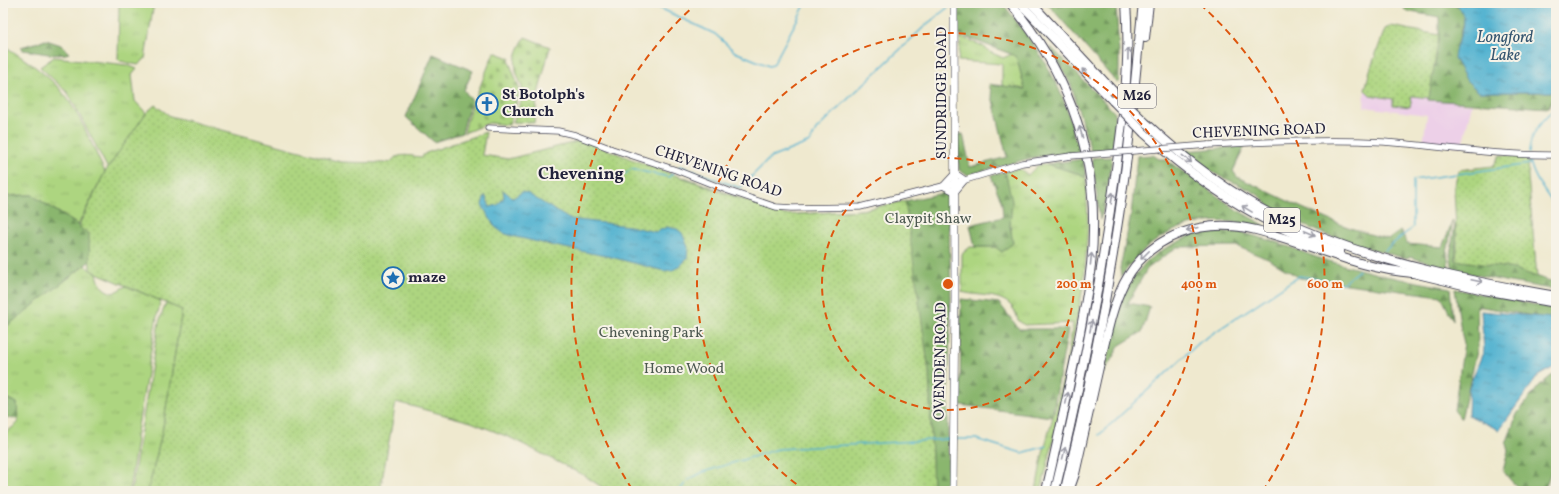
<svg xmlns="http://www.w3.org/2000/svg" width="1559" height="494" viewBox="0 0 1559 494" font-family="Vollkorn,serif">
  <defs>
    <pattern id="grass-tufts" width="24" height="20" patternUnits="userSpaceOnUse"><rect width="24" height="20" fill="#add580"/><path d="M3 7l-1-3M5 7V3M7 7l1-3M15 17l-1-3M17 17v-4M19 17l1-3" fill="none" stroke="#95b770"/></pattern>
    <pattern id="forest-firs" width="22" height="20" patternUnits="userSpaceOnUse"><rect width="22" height="20" fill="#8ab66e"/><path d="M5 1l3.5 6h-7zM16 11l3.5 6h-7z" fill="#70945c"/></pattern>
    <pattern id="cemetery-stones" width="16" height="16" patternUnits="userSpaceOnUse"><rect width="16" height="16" fill="#add580"/><path d="M2 7V4a2 2 0 0 1 4 0v3zM10 15v-3a2 2 0 0 1 4 0v3z" fill="#95b770"/></pattern>
    <pattern id="park-dots" width="8" height="8" patternUnits="userSpaceOnUse"><rect width="8" height="8" fill="#add580"/><path d="M2 2h.1M6 6h.1" fill="none" stroke="#95b770" stroke-width="1.8" stroke-linecap="round"/></pattern>
    <pattern id="water-ripples" width="26" height="14" patternUnits="userSpaceOnUse"><rect width="26" height="14" fill="#52b2d0"/><path d="M2 4q2-2 4 0t4 0M15 11q2-2 4 0t4 0" fill="none" stroke="#4490aa"/></pattern>
  </defs>
  <rect width="100%" height="100%" fill="#f7f3e8"/>
  <filter id="ink" filterUnits="userSpaceOnUse"><feTurbulence type="fractalNoise" baseFrequency=".025" numOctaves="2"/><feDisplacementMap in="SourceGraphic" scale="8" xChannelSelector="R" yChannelSelector="G"/><feConvolveMatrix kernelMatrix="1 2 1 2 8 2 1 2 1" color-interpolation-filters="sRGB"/></filter>
  <filter id="wash" filterUnits="userSpaceOnUse"><feTurbulence type="fractalNoise" baseFrequency=".012" numOctaves="4" result="noise"/><feDisplacementMap in="SourceGraphic" scale="16" xChannelSelector="R" yChannelSelector="G"/><feGaussianBlur stdDeviation="0.9" result="paint"/><feColorMatrix in="noise" values="0 0 0 0 0 0 0 0 0 0 0 0 0 0 0 0 0 1.4 0 .05"/><feComposite in="paint" operator="in"/></filter>
  <g filter="url(#wash)">
    <rect width="100%" height="100%" fill="#efe9cf"/>
    <path fill="#edd0e8" d="M1391,26L1460,103L1472,104L1462,146L1423,143L1427,115L1364,107L1365,90L1370,70L1385,29Z"/>
    <g fill="url(#grass-tufts)" stroke="#687c5e">
      <path d="M119,3H154L145,59L138,65L120,61L118,59Z"/>
      <path d="M961,37L983,46L990,52L1003,58L1012,54L1016,55L1025,89L1002,86V64L958,61Z"/>
      <path d="M3,45C23,58 43,71 59,88C79,110 92,146 105,172L78,225L32,195L3,196Z"/>
      <path d="M54,57L127,65L137,69L132,75L135,101L146,113L108,169L68,93L40,67Z"/>
      <path d="M1047,164L1080,174L1086,178L1088,224L1084,282L1053,442L1041,491H1036L1042,457L1065,372L1073,323L1024,325L1018,320C1011,291 985,298 962,292V254L970,247H996L1012,243L1007,180L1005,171L1020,169L1028,175L1038,165Z"/>
      <path d="M85,265L90,270L97,273C99,284 102,290 113,293L126,286L161,301L157,316L136,438L137,440L129,491H3V435L18,423L17,403L3,397V329Z"/>
      <path d="M166,303L182,310L162,433L148,491H131L159,322Z"/>
    </g>
    <g fill="url(#forest-firs)" stroke="#566c54">
      <path d="M958,3H1002C1035,43 1064,85 1074,136C1076,142 1079,144 1080,153L1035,157L967,175L959,170L957,134H963L970,167L1007,157L989,84L1025,89L1016,56L958,34Z"/>
      <path d="M1047,3H1116L1119,53V81L1117,83Z"/>
      <path d="M1403,3H1456L1463,11L1465,18L1455,52L1467,81L1479,92H1556L1548,108L1428,100L1439,35V17L1405,11Z"/>
      <path d="M46,40L61,45L69,53C59,58 34,51 23,50L21,47Z"/>
      <path d="M1050,47H1051L1115,113L1113,149L1091,151L1071,85Z"/>
      <path d="M433,54L473,71L464,90L472,101L466,117L462,133L434,142L406,117Z"/>
      <path d="M1245,146L1233,171L1237,177C1288,200 1334,227 1389,239L1400,231L1402,232L1407,244L1442,247L1453,220L1447,253L1449,268L1409,257L1408,259C1361,246 1310,234 1269,206C1266,204 1264,199 1261,197C1239,181 1202,174 1186,151Z"/>
      <path d="M1153,155L1159,159H1165L1237,210L1264,225L1265,228C1204,212 1158,224 1121,277L1120,268L1131,215L1137,156Z"/>
      <path d="M476,157L687,178L785,215L862,210L948,192L951,298L948,385V491H933L929,373L907,225L489,200Z"/>
      <path d="M1112,157L1106,201L1100,220L1092,158Z"/>
      <path d="M1083,159L1086,178L1080,174L1047,164Z"/>
      <path d="M1005,171L1012,201L1010,226L1013,243L1002,252L995,247H975L970,225L1003,217L1002,203L991,176Z"/>
      <path d="M32,195L91,234L90,261L3,329V196Z"/>
      <path d="M1456,218V260L1515,269L1556,283V290L1504,281L1453,270L1450,255Z"/>
      <path d="M1218,232H1240L1276,242L1321,259L1385,276L1450,288L1453,320L1441,296L1300,278L1268,259L1236,246L1177,247L1147,269L1128,303L1150,307L1142,332L1120,345L1103,374L1123,297L1135,275L1148,260L1164,249L1196,233Z"/>
      <path d="M1455,289L1556,309V320L1477,306L1478,347L1461,419L1454,410L1464,343L1461,331Z"/>
      <path d="M961,299L999,303L1019,329H1068L1052,417L960,405Z"/>
      <path d="M1556,372V407L1553,410L1555,461L1544,491C1520,491 1518,490 1503,471L1508,451L1506,444L1517,414L1539,386Z"/>
      <path d="M3,397L17,403L18,419L3,418Z"/>
    </g>
    <g fill="url(#cemetery-stones)" stroke="#687c5e">
      <path d="M525,37L550,47L537,98L522,93C523,87 520,82 518,77C512,61 517,51 525,37Z"/>
      <path d="M494,52L510,58L509,61L520,91L509,125L489,123L464,133L468,116Z"/>
    </g>
    <g fill="url(#park-dots)" stroke="#687c5e">
      <path d="M1391,26L1439,35L1429,98L1412,96L1410,107L1393,105V99L1370,95L1365,90L1370,70L1385,29Z"/>
      <path d="M523,96L537,101L534,123L513,122Z"/>
      <path d="M155,105L170,116L341,162L384,163L391,162C397,152 410,156 421,157L426,153L486,132L482,155L508,159L584,140L631,159L785,215L862,210L905,201L929,373L933,491H608L585,476L511,438L471,422L396,402L380,491H148L162,433L182,310L90,270L89,234L80,228V223L105,172L146,113Z"/>
      <path d="M1500,155L1529,157L1528,176L1537,277L1515,269L1456,260L1457,248L1454,189L1458,170L1493,166Z"/>
    </g>
    <g fill="url(#water-ripples)" stroke="#3a6a86">
      <path d="M1456,3H1556V92H1479L1467,81L1454,58C1456,34 1474,26 1456,3Z"/>
      <path d="M503,190L513,198L522,192L527,193L569,219L629,226L656,232L667,227L677,229L682,233L688,247L687,259L680,266L673,270L664,271L611,257L555,246L512,236L503,233L495,227L482,205L485,195L490,207L498,205L504,197Z"/>
      <path d="M1481,311L1553,318L1556,325V366L1538,376L1499,430L1468,415L1469,387L1484,350Z"/>
    </g>
    <g fill="none" stroke-linecap="round" stroke-linejoin="round">
      <g stroke="#52b2d0" stroke-width="1.5">
        <path d="M649,3L715,34L735,52L769,66L773,65L806,3"/>
        <path d="M1529,152C1530,132 1543,121 1555,108"/>
        <path d="M1530,159C1531,175 1547,194 1556,208"/>
        <path d="M677,169L680,166L740,188L770,158L810,142L816,130L851,96L927,24L951,5"/>
        <path d="M625,174L631,169L669,177L674,172"/>
        <path d="M1384,251L1413,227V180L1530,164"/>
        <path d="M1553,318L1556,314"/>
        <path d="M1099,435L1200,342L1299,276L1343,283L1359,270"/>
        <path d="M956,439H976L1022,453L1047,446"/>
        <path d="M679,491L688,480L703,472L778,449L950,439"/>
        <path d="M1550,491L1551,482L1556,471"/>
      </g>
    </g>
  </g>
  <g filter="url(#ink)">
    <g fill="none" stroke-linecap="round" stroke-linejoin="round">
      <g stroke="#414051" stroke-width="7">
        <g id="minor">
          <path d="M488,128L558,131L575,135L612,149L676,170L729,191L776,207L792,208L860,207L955,183L1022,163L1071,156"/>
          <path d="M1208,145C1267,142 1326,139 1384,142C1441,146 1498,156 1556,155"/>
          <path d="M955,173L965,180L955,192L943,186Z"/>
        </g>
      </g>
      <g stroke="#414051" stroke-width="8">
        <path id="major" d="M953,491L955,297L954,3"/>
      </g>
      <g stroke="#414051" stroke-width="10">
        <g id="highway">
          <path d="M1010,3C1064,67 1095,145 1093,230C1093,270 1084,310 1077,349C1067,397 1057,444 1046,491"/>
          <path d="M1020,3L1113,101"/>
          <path d="M1031,3L1113,91"/>
          <path d="M1145,38L1149,3"/>
          <path d="M1147,124C1193,167 1244,204 1302,229C1382,264 1470,281 1556,296"/>
          <path d="M1144,133C1201,185 1267,227 1340,252"/>
          <path d="M1409,272L1484,290L1556,303"/>
          <path d="M1066,485C1092,380 1112,273 1126,165C1133,111 1137,57 1143,3"/>
          <path d="M1055,491C1079,392 1099,292 1113,190C1122,128 1131,66 1126,3"/>
          <path d="M1069,491L1075,474C1083,438 1091,403 1099,367C1106,340 1111,309 1124,283C1150,234 1204,217 1256,230C1309,243 1358,269 1413,273"/>
        </g>
      </g>
      <use href="#minor" stroke="#fff" stroke-width="5.5"/>
      <use href="#major" stroke="#fff" stroke-width="7"/>
      <use href="#highway" stroke="#fff" stroke-width="8"/>
      <g stroke="#414051" stroke-width="7" stroke-linecap="butt">
        <path id="minor-bridge" d="M1071,156L1208,145"/>
      </g>
      <g stroke="#414051" stroke-width="10" stroke-linecap="butt">
        <g id="highway-bridge">
          <path d="M1113,91L1147,124"/>
          <path d="M1113,101L1144,133"/>
        </g>
      </g>
      <use href="#minor-bridge" stroke="#fff" stroke-width="5.5"/>
      <use href="#highway-bridge" stroke="#fff" stroke-width="8"/>
    </g>
    <defs><path id="oneway-shaft" d="M-6 0H5M1.5-3L5.5 0L1.5 3" fill="none" stroke-width="1.6" stroke-linecap="round" stroke-linejoin="round"/></defs>
    <g stroke="#9c9ca7">
      <use href="#oneway-shaft" transform="translate(1128 54) rotate(-89)"/>
      <use href="#oneway-shaft" transform="translate(1086 73) rotate(-134)"/>
      <use href="#oneway-shaft" transform="translate(1081 132) rotate(-106)"/>
      <use href="#oneway-shaft" transform="translate(1187 159) rotate(38)"/>
      <use href="#oneway-shaft" transform="translate(1112 198) rotate(-82)"/>
      <use href="#oneway-shaft" transform="translate(1247 209) rotate(-149)"/>
      <use href="#oneway-shaft" transform="translate(1192 229) rotate(166)"/>
      <use href="#oneway-shaft" transform="translate(1310 233) rotate(23)"/>
      <use href="#oneway-shaft" transform="translate(1145 255) rotate(135)"/>
      <use href="#oneway-shaft" transform="translate(1091 259) rotate(-84)"/>
      <use href="#oneway-shaft" transform="translate(1477 281) rotate(12)"/>
      <use href="#oneway-shaft" transform="translate(1091 326) rotate(-79)"/>
      <use href="#oneway-shaft" transform="translate(1067 398) rotate(-78)"/>
      <use href="#oneway-shaft" transform="translate(1064 453) rotate(-76)"/>
    </g>
  </g>
  <g fill="none" stroke="#de560e" stroke-width="2" stroke-dasharray="7 5">
    <circle cx="948" cy="284" r="126"/>
    <path d="M806 491A251 251 0 1 1 1090 491"/>
    <path d="M632 489A377 377 0 0 1 696 4M1200 4A377 377 0 0 1 1264 489"/>
  </g>
  <defs>
    <g id="church-ring" transform="scale(1.15)"><circle r="9.5" fill="#f7f3e8" stroke="#1f6fb2" stroke-width="1.5"/><path d="M-1.2-6h2.4v3.5h3.3v2.4h-3.3V6h-2.4V-.1h-3.3v-2.4h3.3Z" fill="#1f6fb2"/></g>
    <g id="sight-ring" transform="scale(1.15)"><circle r="9.5" fill="#f7f3e8" stroke="#1f6fb2" stroke-width="1.5"/><path d="M0-6L1.8-2.2L6-1.7L2.9 1.2L3.7 5.4L0 3.3L-3.7 5.4L-2.9 1.2L-6-1.7L-1.8-2.2Z" fill="#1f6fb2"/></g>
  </defs>
  <g fill-rule="evenodd">
    <use href="#church-ring" x="487" y="104"/>
    <use href="#sight-ring" x="393" y="278"/>
  </g>
  <g text-anchor="middle" dominant-baseline="central" stroke-width="4" stroke-linejoin="round" paint-order="stroke">
    <g fill="#f7f3e8" stroke="#62616f" stroke-width="1">
      <rect x="1118" y="84" width="38" height="24" rx="3"/>
      <rect x="1264" y="208" width="36" height="24" rx="3"/>
    </g>
    <g font-size="14" font-weight="bold" fill="#22223b">
      <text x="1137" y="96">M26</text>
      <text x="1282" y="220">M25</text>
    </g>
    <g font-size="15" fill="#22223b" stroke="#f7f3e8">
      <text transform="translate(942 93) rotate(-90)">SUNDRIDGE ROAD</text>
      <text transform="translate(1259 132) rotate(-2)">CHEVENING ROAD</text>
      <text transform="translate(718 172) rotate(19)">CHEVENING ROAD</text>
      <text transform="translate(941 361) rotate(-89)">OVENDEN ROAD</text>
    </g>
    <g font-size="15" font-weight="bold" fill="#22223b" stroke="#f7f3e8" text-anchor="start">
      <text x="502" y="95">St Botolph's<tspan x="502" dy="17">Church</tspan></text>
      <text x="408" y="278">maze</text>
    </g>
    <g font-size="15" fill="#4c5850" stroke="#f7f3e8">
      <text x="928" y="219">Claypit Shaw</text>
      <text x="651" y="333">Chevening Park</text>
      <text x="684" y="369">Home Wood</text>
    </g>
    <g font-size="16" font-style="italic" fill="#33546f" stroke="#f7f3e8">
      <text x="1505" y="38">Longford<tspan x="1505" dy="18">Lake</tspan></text>
    </g>
    <g font-size="17" font-weight="bold" fill="#22223b" stroke="#f7f3e8">
      <text x="581" y="174">Chevening</text>
    </g>
  </g>
  <circle cx="948" cy="284" r="6" fill="#de560e" stroke="#f7f3e8" stroke-width="2"/>
  <g font-size="12" text-anchor="middle" font-weight="bold" fill="#de560e" stroke="#f7f3e8" stroke-width="4" stroke-linejoin="round" paint-order="stroke">
    <text x="1074" y="288">200 m</text>
    <text x="1199" y="288">400 m</text>
    <text x="1325" y="288">600 m</text>
  </g>
  <rect width="1559" height="494" fill="none" stroke="#f7f3e8" stroke-width="16"/>
</svg>
